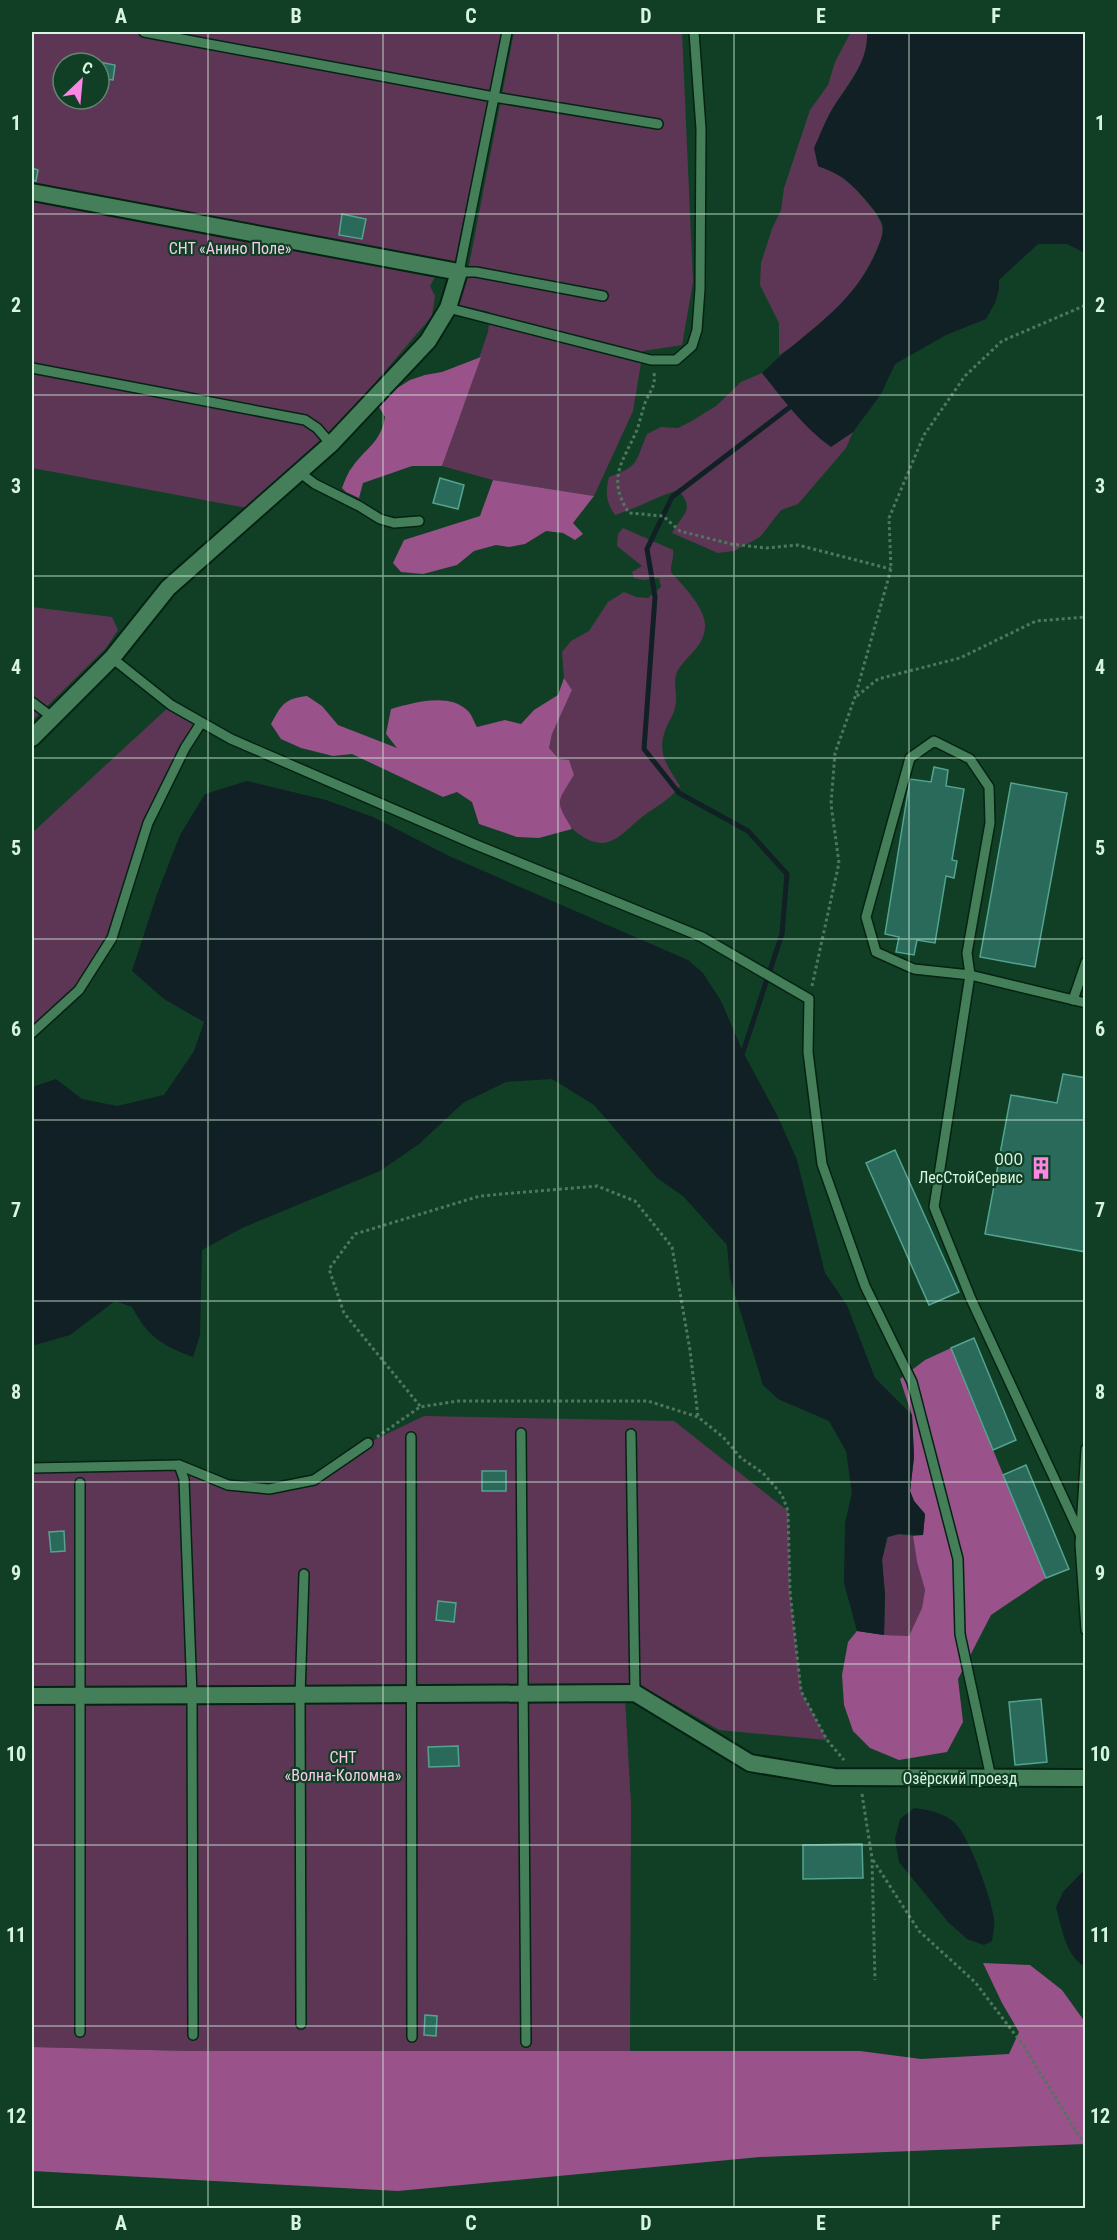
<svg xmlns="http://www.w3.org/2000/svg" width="1117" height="2240" viewBox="0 0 1117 2240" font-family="'Roboto Condensed',sans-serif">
  <rect width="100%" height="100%" fill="#113f25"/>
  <g fill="#5e3655" fill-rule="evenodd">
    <path d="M32,32H502L455,261L443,262L430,286L435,296L432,316L333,432L247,508L32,468ZM63,63H99V99H63Z"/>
    <path d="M514,32H682L693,282L682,345L643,351L633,411L594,496L493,480L442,466L488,332L490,312L458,305L466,281Z"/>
    <path d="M851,32H867C869,65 843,88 829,115C821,131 821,149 818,166C826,169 836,173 843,178C854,186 876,210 881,223C885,231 880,242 877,249C858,295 820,329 779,355V323L760,285L761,263L772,229L781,210L784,188L810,110L828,85L835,62Z"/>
    <path d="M762,373C784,399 803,427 831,446L853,432L846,448L798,504L781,510L760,537L734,551L718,553L672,533C683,513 696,510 678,490C656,497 637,508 615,515C606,502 605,492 609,477C640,466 635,462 647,434L661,427L678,428L690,422L716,406L741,382Z"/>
    <path d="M623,528L673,550C674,559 670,566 671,572C673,576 677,578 680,582C689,592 705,611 705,625C705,645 690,653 680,667C670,680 679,693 675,707C674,714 669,721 666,728C656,753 667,765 680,786C668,802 652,808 637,821C628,829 620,838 608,842C588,848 559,822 559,803C558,794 570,782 574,775L549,748L552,734L572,690L564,678L562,652L571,641L589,631L608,602L624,592L636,597L648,598L661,587L659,578L643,580L634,578L632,572L642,566L617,546L618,534Z"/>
    <path d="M32,607L112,617L118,630L106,648L32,721Z"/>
    <path d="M171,705L201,723L148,823L112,938L79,990L32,1033V833Z"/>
    <path d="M424,1416L674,1421L788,1511L790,1592L801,1691L827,1740L719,1730L633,1681L625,1698L631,1805L630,2051H187L32,2047V1468L179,1465L228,1485L269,1489L314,1480L368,1443Z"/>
    <path d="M899,1534L913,1536L917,1562L925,1590L922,1608L909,1636L884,1635L885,1595L882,1560L888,1537Z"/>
  </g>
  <g fill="#99528a">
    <path d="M481,357L442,466H412L363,483L359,498L346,492L342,488C345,480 348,472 353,466C367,447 381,442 385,417L379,407L383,397L410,380L425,375L442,372Z"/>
    <path d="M493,480L594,496L573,523L583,534L575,540L563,533L546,531L525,544L509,547L496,545L474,551L457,565L423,574L401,572L393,563L404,540L480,516Z"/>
    <path d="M564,678L572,690L552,734L549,748L559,759L569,760L574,775C556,804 555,800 572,829L539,838L517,837L479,824L472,802L457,792L443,797L352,754L333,756L301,748L281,739L271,724C282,704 284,699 307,696L322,706L338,725L397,748L386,734L391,709C413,703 449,692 468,711C472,715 474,722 477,727L505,720L521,724L534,710L558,695Z"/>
    <path d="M951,1348L1046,1578L991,1615L958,1679L963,1722L947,1752L899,1760L870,1748L853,1731L844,1705L842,1675L848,1642L857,1631L884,1635L909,1636L922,1608L925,1590L917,1562L913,1536L923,1535L925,1514L914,1501L910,1491L914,1457L912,1415L900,1379L925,1360Z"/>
    <path d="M983,1963L1030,1965L1062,1990L1085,2022V2144L760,2157L398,2191L32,2171V2047L187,2051H860L921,2059L1009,2054L1019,2032L1002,2003Z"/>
  </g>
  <g fill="#102025">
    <path d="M867,32H1085V253L1067,244H1038L999,280V289L995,303L986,319L946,335L895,364L881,394L853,432L831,447C803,427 783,399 762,373C804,332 853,307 877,250C880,242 885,232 882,223C877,210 854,186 843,178C836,173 826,169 818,166L814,148C819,137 824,124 830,113C845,88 869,64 867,32Z"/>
    <path d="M247,781L326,800L373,817L449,856L688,960L703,973L721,1001L743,1052L779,1119L797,1160L825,1273L847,1305L875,1378L912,1415L914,1457L910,1491L914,1501L925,1514L923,1535L899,1534L887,1537L882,1560L885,1595L884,1635L857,1631L844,1583L845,1523L852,1493L846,1451L829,1421L778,1399L763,1385L730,1278L727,1245L683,1196L657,1178L594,1105L552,1079L506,1082L463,1103L419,1144L380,1171L242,1228L202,1250L200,1335L193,1357C161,1345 148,1337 132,1307L115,1301L70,1335L32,1346V1087L56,1079L82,1099L117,1106L164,1095L194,1051L204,1022L164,999L132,971L157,894L180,835L205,794Z"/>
    <path d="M914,1808C928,1810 941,1812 953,1821C969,1834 991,1898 994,1918C995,1926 993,1934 992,1941L984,1945L967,1939L948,1922L899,1862L895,1839L900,1819Z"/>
    <path d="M1085,1869V1967C1065,1955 1062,1928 1056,1907L1063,1892Z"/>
  </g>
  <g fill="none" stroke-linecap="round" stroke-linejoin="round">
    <path stroke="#102025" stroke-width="5" d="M743,1052L782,934L787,874L748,831L679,793L644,749L655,597L647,549L672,497L790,407"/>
  </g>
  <g fill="#296a5b" stroke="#54a38f" stroke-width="1.5">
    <path d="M99,62L115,65L113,80L99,78Z"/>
    <path d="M32,168L38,170L36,181L32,180Z"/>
    <path d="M342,214L366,219L362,239L339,235Z"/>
    <path d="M440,478L464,485L458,509L433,503Z"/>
    <path d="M934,767L948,770L946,786L964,789L952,860L957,861L954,878L946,876L935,943L917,940L914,955L896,952L899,937L885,934L910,779L931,782Z"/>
    <path d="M1011,783L1067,793L1035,967L980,957Z"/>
    <path d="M1063,1074L1086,1078V1252L985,1234L1011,1095L1057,1103Z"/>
    <path d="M895,1150L959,1292L929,1305L866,1163Z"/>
    <path d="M974,1338L1016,1440L993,1450L951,1348Z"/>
    <path d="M1026,1465L1069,1569L1046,1578L1003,1475Z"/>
    <rect x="482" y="1471" width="24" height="20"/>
    <path d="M64,1531L65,1551L51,1552L49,1532Z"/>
    <path d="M438,1601L456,1603L454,1622L436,1620Z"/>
    <path d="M1041,1699L1047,1762L1015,1765L1009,1702Z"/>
    <path d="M458,1746L459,1766L429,1767L428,1747Z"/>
    <path d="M862,1844L863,1878L803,1879V1845Z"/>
    <path d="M425,2015L437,2016L436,2036L424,2035Z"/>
  </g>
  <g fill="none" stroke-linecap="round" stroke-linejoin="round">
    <g stroke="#042312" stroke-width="12">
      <g id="service">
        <path d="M144,32L494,97L658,124"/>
        <path d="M507,32L459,272H476L603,296"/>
        <path d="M448,308L651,360H676L692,346L697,330L700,289L701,129L694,32"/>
        <path d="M32,368L305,420L317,428L331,444"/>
        <path d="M299,472L315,484L359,506L380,519L394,523L419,521"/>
        <path d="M112,658L171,705L231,739L474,844L702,937L809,999L808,1052L822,1164L865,1286L912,1382L958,1559L960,1634L991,1778"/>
        <path d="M32,702L52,717"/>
        <path d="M1073,1000L1086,962"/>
        <path d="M32,1033L79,990L112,938L148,823L185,748L201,723"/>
        <path d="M521,1433L526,2042"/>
        <path d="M631,1434L635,1693"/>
        <path d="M411,1437L412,2037"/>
        <path d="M1086,1449L1080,1544L1086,1630"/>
        <path d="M179,1465L184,1479L192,1695L193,2035"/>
        <path d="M32,1468L179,1465L228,1485L269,1489L314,1480L368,1443"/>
        <path d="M80,1483V2032"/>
        <path d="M1081,1536L971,1299L934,1207L970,975L914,969L876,952L866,917L910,758L934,741L970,759L989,787L990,823L967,953L970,975L1086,1003"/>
        <path d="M301,2024L300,1695L304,1574"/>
      </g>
    </g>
    <g stroke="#042312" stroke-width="20">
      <g id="minor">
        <path d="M32,192L459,272L448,308L428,341L331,444L168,588L112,658L32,738"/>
        <path d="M32,1696L635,1693L750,1763L834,1777L1086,1778"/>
      </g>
    </g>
    <g stroke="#4e775f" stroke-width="3" stroke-dasharray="3 3" stroke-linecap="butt">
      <path d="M654,373C656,386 650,391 645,403C642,412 640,421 637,430C623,462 606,478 629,513L663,516L680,531L731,544L766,548L798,545L891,569"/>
      <path d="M857,696L878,679L960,658L1036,621L1086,617"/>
      <path d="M812,986L839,863L831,804L835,753L855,697L891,569L889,518L924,435L965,376L1002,341L1086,305"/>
      <path d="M420,1406L344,1313L329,1269L355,1234L480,1196L597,1186L635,1201L672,1247L690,1350L698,1417"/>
      <path d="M377,1437L420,1407L458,1401H648L698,1417L723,1437L741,1458L763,1473L782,1495L788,1511L790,1592L801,1691L827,1740L844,1760"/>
      <path d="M862,1794L872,1858L875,1980"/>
      <path d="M873,1860L919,1931L975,1982L1023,2045L1086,2147"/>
    </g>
    <use href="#service" stroke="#447f5a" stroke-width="9"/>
    <use href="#minor" stroke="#447f5a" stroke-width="16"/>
  </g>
  <path fill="none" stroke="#d7f5e0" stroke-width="1.5" stroke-opacity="0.55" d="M208,32V2208M383,32V2208M558,32V2208M734,32V2208M909,32V2208M32,214H1086M32,395H1086M32,576H1086M32,758H1086M32,939H1086M32,1120H1086M32,1301H1086M32,1482H1086M32,1664H1086M32,1845H1086M32,2026H1086"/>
  <defs>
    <g id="building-bare" transform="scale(1.8)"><path d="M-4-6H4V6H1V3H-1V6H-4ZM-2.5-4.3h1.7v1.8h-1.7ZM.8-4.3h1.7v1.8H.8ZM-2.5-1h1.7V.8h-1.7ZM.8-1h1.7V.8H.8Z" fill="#fc86e4" stroke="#113f25" stroke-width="2.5" paint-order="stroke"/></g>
  </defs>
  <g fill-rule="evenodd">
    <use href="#building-bare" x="1041" y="1168"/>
  </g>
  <g text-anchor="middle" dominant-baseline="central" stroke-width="4.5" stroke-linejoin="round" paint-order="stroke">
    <g font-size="16" fill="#f4ccea" stroke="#113f25">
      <text x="230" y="248">СНТ «Анино Поле»</text>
      <text x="343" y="1757">СНТ<tspan x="343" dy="18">«Волна-Коломна»</tspan></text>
    </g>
    <g font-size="16" fill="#d7f5e0" stroke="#113f25" text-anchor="end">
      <text x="1023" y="1159">ООО<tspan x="1023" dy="18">ЛесСтойСервис</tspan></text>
    </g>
    <g font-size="16" fill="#d7f5e0" stroke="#113f25">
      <text x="960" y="1778">Озёрский проезд</text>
    </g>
  </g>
  <rect width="1117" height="2240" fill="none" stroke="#113f25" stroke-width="66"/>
  <g transform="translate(81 81) rotate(26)"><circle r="28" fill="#113f25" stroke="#608870" stroke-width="1.5"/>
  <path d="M0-4.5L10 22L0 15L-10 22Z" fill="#fc86e4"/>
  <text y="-9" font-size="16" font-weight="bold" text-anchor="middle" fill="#d7f5e0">С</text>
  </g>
  <rect x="33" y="33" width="1051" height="2174" fill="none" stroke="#d7f5e0" stroke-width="2"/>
  <g font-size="20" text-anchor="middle" font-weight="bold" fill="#d7f5e0">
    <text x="121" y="23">A</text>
    <text x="296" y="23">B</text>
    <text x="471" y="23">C</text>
    <text x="646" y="23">D</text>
    <text x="821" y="23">E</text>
    <text x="996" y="23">F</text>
    <text x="16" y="130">1</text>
    <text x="1100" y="130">1</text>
    <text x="16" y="312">2</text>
    <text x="1100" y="312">2</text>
    <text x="16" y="493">3</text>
    <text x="1100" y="493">3</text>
    <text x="16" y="674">4</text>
    <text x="1100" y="674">4</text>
    <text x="16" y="855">5</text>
    <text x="1100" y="855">5</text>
    <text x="16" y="1036">6</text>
    <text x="1100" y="1036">6</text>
    <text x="16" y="1217">7</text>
    <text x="1100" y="1217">7</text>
    <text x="16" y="1399">8</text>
    <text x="1100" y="1399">8</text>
    <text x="16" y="1580">9</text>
    <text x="1100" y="1580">9</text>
    <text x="16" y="1761">10</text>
    <text x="1100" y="1761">10</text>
    <text x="16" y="1942">11</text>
    <text x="1100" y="1942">11</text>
    <text x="16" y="2123">12</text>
    <text x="1100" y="2123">12</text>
    <text x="121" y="2230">A</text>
    <text x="296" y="2230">B</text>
    <text x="471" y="2230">C</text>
    <text x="646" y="2230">D</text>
    <text x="821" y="2230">E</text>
    <text x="996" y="2230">F</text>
  </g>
</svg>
